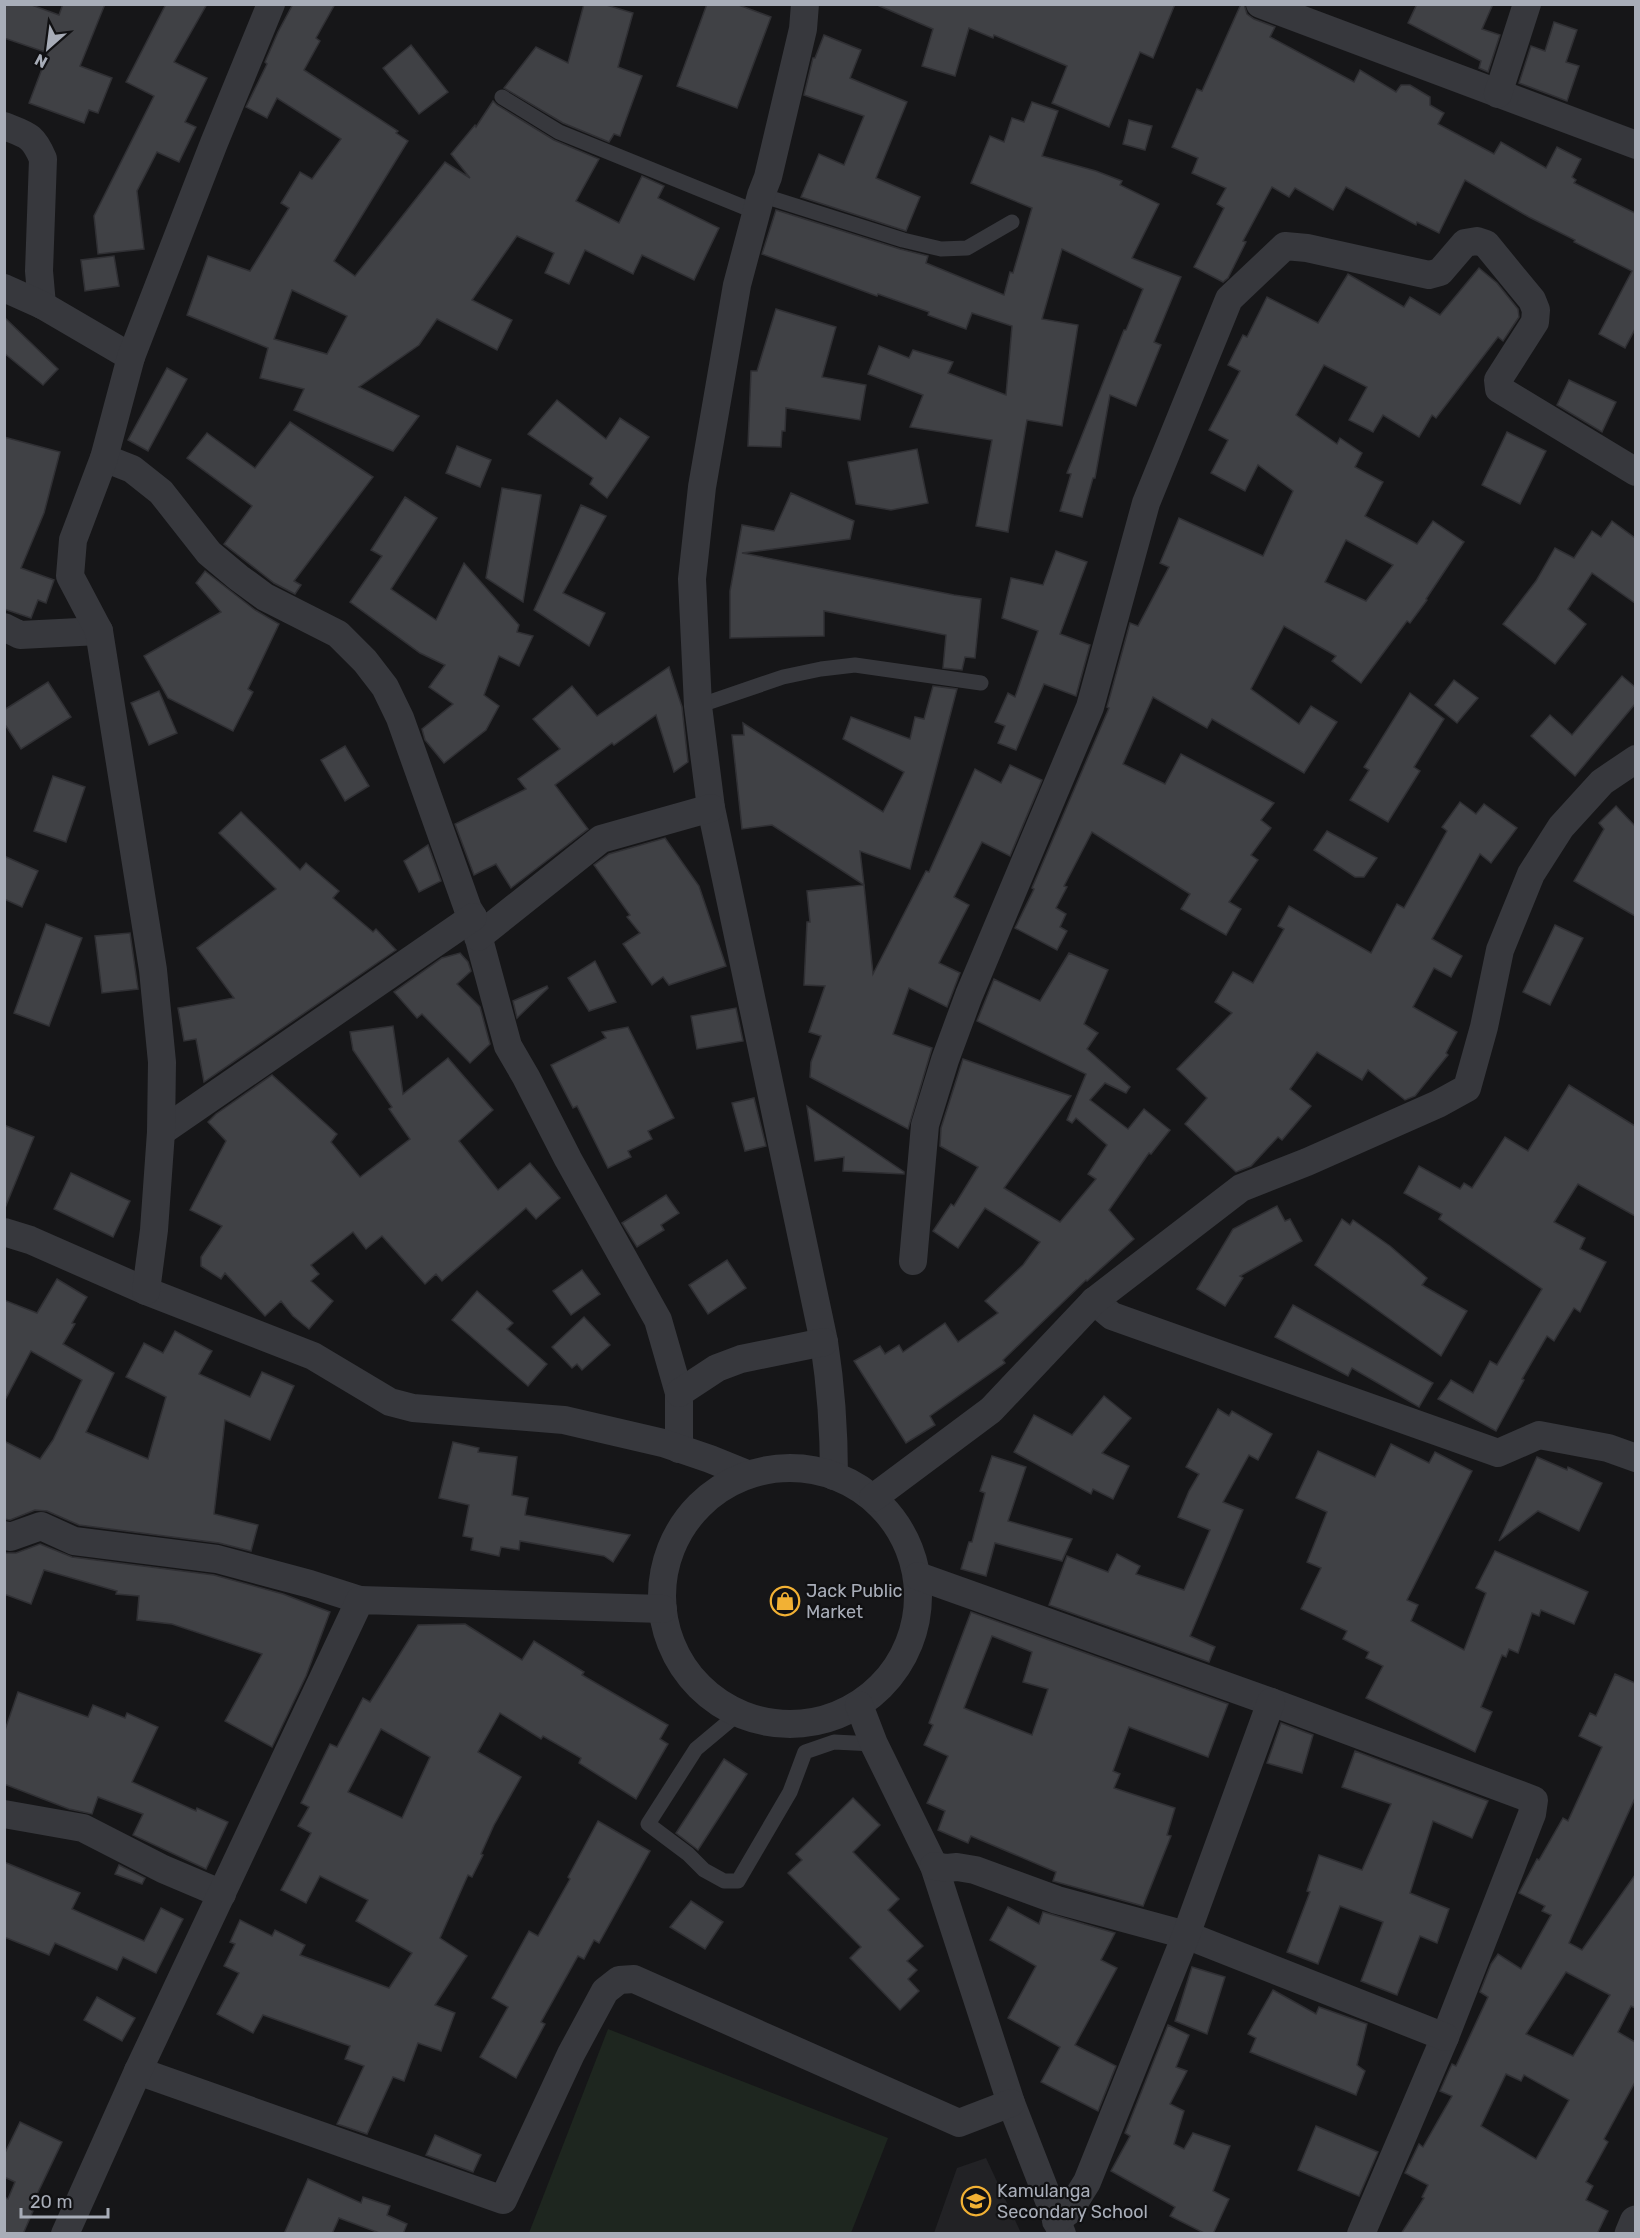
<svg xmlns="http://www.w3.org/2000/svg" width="1640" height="2238" viewBox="0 0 1640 2238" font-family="Rubik,sans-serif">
  <rect width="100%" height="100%" fill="#161618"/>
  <path fill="#222225" d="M986,2158L1021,2233H934L957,2168Z"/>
  <path fill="#1e261f" d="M608,2029L888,2138L851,2233H529Z"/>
  <g fill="#404145" stroke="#303034" stroke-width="1.5" fill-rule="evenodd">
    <path d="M4,4H29L59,15L63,4H105L80,66L112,78L98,113L89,110L84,123L29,103L48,53L4,38Z"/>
    <path d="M166,4H207L174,62L207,78L185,122L196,127L179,162L157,152L137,191L144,249L98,254L94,216L154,96L126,82Z"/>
    <path d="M293,4H335L316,38L320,41L304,70L398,131L396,133L408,141L334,261L355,276L445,162L470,178L451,154L475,125L476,127L493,101L497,105L554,140L599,159L576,201L619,223L642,176L664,186L658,198L719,228L694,280L642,255L633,274L585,250L569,284L545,273L554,253L517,236L472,300L512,320L497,350L437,319L419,345L359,387L419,416L393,451L294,410L304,389L260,378L268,348L187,315L208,256L250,271L289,208L281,203L300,172L312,179L341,139L277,98L267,118L246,107L267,64L265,62L278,32ZM292,290L347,316L327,354L274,339Z"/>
    <path d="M584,4H603L633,13L618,67L642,76L620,136L614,134L609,142L563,123L504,88L536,47L568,63Z"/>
    <path d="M707,4H736L771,17L737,108L677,86Z"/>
    <path d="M875,4H1175L1153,58L1140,52L1109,127L1052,103L1067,66L994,35L993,38L969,28L955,76L922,66L933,29Z"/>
    <path d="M1241,4H1244L1247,14L1254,19L1275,27L1270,37L1354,82L1360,70L1396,92L1401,85H1410L1430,97V105L1444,113L1438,124L1494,154L1501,142L1546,168L1557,147L1581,159L1572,177L1576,180L1574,183L1635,213V329L1625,348L1599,334L1632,271L1574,242L1575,240L1529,217L1465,180L1439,233L1417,222L1416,225L1346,187L1333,210L1295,188L1289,197L1272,187L1243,241L1246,242L1228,278L1223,282L1194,267L1224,208L1217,204L1226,188L1192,173L1198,158L1172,147L1197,89L1202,91Z"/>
    <path d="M1417,4H1493L1482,29L1500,35L1488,72L1479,68L1481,61L1408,23Z"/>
    <path d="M1554,22L1577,30L1566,62L1579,66L1567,101L1519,83L1531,46L1545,51Z"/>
    <path d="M824,35L861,50L850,78L907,102L876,178L920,197L906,231L801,197L819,154L844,165L864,116L804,95L813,58H815Z"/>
    <path d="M411,45L448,92L419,114L383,68Z"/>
    <path d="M1032,102L1058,111L1042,156L1096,171L1122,181L1120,185L1159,204L1132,258L1181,277L1154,342L1161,345L1136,406L1110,395L1095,478H1093L1082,517L1060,511L1071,474L1067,473L1124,330H1126L1143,289L1062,249L1042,319L1078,325L1062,426L1027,420L1008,532L976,526L992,440L910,427L923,395L868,374L879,346L909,358L913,350L953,362L948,373L1006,395L1012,326L972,313L966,329L928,315L929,312L878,294L877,296L762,254L776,210L900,249L928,256L926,263L1004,295L1010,272L1013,273L1032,208L971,183L990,136L1004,142L1012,118L1024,122Z"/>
    <path d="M1129,120L1152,126L1145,150L1123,144Z"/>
    <path d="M114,256L119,286L85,291L81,260Z"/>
    <path d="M1479,268L1497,283L1518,309L1519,317L1503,341L1498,337L1436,418L1432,415L1419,437L1383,415L1373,432L1349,420L1367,387L1324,365L1296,415L1337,444L1340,438L1362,453L1355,467L1383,482L1365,516L1417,544L1433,521L1464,542L1426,599L1427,600L1410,623L1407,621L1361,683L1332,661L1336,656L1284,626L1251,689L1299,724L1311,706L1337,722L1304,773L1212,719L1207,728L1153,697L1123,764L1165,784L1181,754L1274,803L1261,820L1271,828L1251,855L1258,860L1229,902L1241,909L1226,935L1181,909L1190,894L1092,832L1064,886L1067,887L1056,908L1066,914L1060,927L1067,931L1057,950L1015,928L1034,889L1032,888L1109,708L1107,707L1130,623L1138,626L1169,567L1160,563L1179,518L1263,556L1293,491L1258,465L1245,491L1211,473L1228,440L1209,430L1240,371L1228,365L1243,335L1247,337L1267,297L1318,323L1348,274L1404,307L1410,297L1440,315ZM1346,540L1393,565L1366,601L1325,582Z"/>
    <path d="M776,309L836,327L822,377L866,385L860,420L786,408L785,431H782L781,447L748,446L751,371H757Z"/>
    <path d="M4,317L58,369L43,385L4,353Z"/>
    <path d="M167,368L187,379L148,451L128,440Z"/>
    <path d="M1569,380L1616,402L1602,432L1557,405Z"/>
    <path d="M557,400L606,439L620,418L649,437L607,498L590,484L593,478L528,434Z"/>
    <path d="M290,422L373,477L294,581L301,585L295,594L274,583L224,544L252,506L187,458L207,433L255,468Z"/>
    <path d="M1507,432L1546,451L1520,504L1482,485Z"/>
    <path d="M4,437L60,452L44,513L21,568L54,580L46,603L38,600L31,618L4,609Z"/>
    <path d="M457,446L491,460L480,487L446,473Z"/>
    <path d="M917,449L928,503L891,510L856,504L848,462Z"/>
    <path d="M502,488L541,495L523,602L486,578Z"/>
    <path d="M791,493L854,521L850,539L742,553L954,595L981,599L975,658L965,657L962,670L943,668L946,635L824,611V636L730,638V591L742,525L774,531Z"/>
    <path d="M405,497L437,518L391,589L436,620L464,563L519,625L517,632L533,636L519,666L499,656L484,695L499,706L486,730L444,763L425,740L422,729L453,704L429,687L445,665L420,653L350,602L382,556L371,550Z"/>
    <path d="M581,505L606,516L563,593L605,613L589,646L534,610Z"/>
    <path d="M1612,521L1635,538V603L1592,573L1568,609L1586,624L1555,664L1503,624L1536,581L1555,548L1574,558L1592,531L1601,537Z"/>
    <path d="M1056,551L1087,562L1060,634L1090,645L1076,696L1044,684L1016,750L998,743L1005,726L995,722L1008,693L1015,697L1038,631L1002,618L1011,578L1043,585Z"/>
    <path d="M205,571L255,610L279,624L248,689L253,692L233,731L168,698L144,656L221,612L196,583Z"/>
    <path d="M669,667L682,707L688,762L674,772L656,715L614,745L612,743L555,785L588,829L511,888L496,864L474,875L455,824L526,789L518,779L560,749L533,719L572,686L597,716Z"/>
    <path d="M1622,676L1635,687V704L1575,776L1531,736L1550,715L1572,735Z"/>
    <path d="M1454,680L1478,698L1457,723L1435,705Z"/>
    <path d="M48,682L71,717L21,749L4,723V710Z"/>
    <path d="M933,686L957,689L910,869L860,851L864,885L772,825L742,829L732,735H744L743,723L883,812L904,772L843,739L851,717L910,739L915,717L924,719Z"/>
    <path d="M159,691L177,733L149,745L131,703Z"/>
    <path d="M1410,693L1444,719L1414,767L1420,771L1388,822L1350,800L1369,770L1364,767Z"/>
    <path d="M345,746L369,786L345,801L321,760Z"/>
    <path d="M1010,765L1042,780L1010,856L982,842L954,897L969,905L939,963L960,973L947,1007L909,988L893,1034L932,1048L908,1129L810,1077L811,1062L821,1036L809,1032L825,986L804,985L807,922H810L807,891L864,885L873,974L926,871L929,872L975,769L1001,783Z"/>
    <path d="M53,776L85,787L66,842L34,831Z"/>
    <path d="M1460,802L1476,814L1484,804L1517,828L1491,863L1480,854L1432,939L1462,956L1451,977L1434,968L1413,1007L1457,1032L1446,1053L1448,1055L1415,1096L1405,1100L1368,1070L1362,1080L1317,1052L1290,1089L1311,1106L1282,1140L1278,1137L1251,1166L1236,1172L1185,1124L1207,1098L1177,1069L1232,1013L1215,1002L1233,972L1253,983L1284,929L1278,926L1289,906L1371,953L1397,904L1404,908L1447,831L1442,827Z"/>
    <path d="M1616,806L1635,826V916L1574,881L1604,829L1599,823Z"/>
    <path d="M241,812L300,870L306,863L339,891L333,898L373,932L376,929L396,950L204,1082L196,1039L184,1041L178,1008L234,998L197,948L276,889L219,833Z"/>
    <path d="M1327,831L1377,858L1364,877H1355L1314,850Z"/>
    <path d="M665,838L699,886L726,966L669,985L663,977L652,985L623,944L640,933L627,917L630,915L594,865L609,854Z"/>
    <path d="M428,845L441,881L419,892L404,861Z"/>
    <path d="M4,856L38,871L22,907L4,899Z"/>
    <path d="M46,924L82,938L49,1026L14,1013Z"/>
    <path d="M1555,925L1583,938L1550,1005L1523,992Z"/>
    <path d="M130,933L138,989L102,993L95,936Z"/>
    <path d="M460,953L468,962L471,971L457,984L480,1007L490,1044L470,1063L422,1014L417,1018L394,992L442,958Z"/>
    <path d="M1069,953L1108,970L1084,1024L1098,1033L1087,1049L1130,1087L1126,1093L1105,1083L1090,1100L1128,1129L1144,1109L1170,1130L1151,1154L1149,1153L1109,1210L1134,1239L1087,1281L1086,1280L1003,1360L1005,1363L930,1416L935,1425L906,1443L854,1361L880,1346L885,1354L899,1345L903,1352L945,1323L958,1342L998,1313L985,1301L1023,1265L1040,1242L985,1208L958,1248L933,1231L951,1204L954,1206L978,1167L940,1146L941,1128L963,1059L1071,1096L1004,1188L1060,1222L1096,1179L1088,1174L1107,1145L1076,1118L1072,1123L1067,1120L1086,1074L977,1021L994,979L1040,1001Z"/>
    <path d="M595,961L616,1002L589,1011L568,978Z"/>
    <path d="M547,986L548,988L517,1018L513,1001Z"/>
    <path d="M736,1008L743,1041L697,1049L691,1016Z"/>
    <path d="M393,1026L403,1094L448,1058L493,1110L459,1141L498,1190L530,1163L560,1198L536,1219L526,1208L442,1281L436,1274L425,1284L382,1236L366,1249L353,1232L311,1265L319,1274L311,1281L333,1301L309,1329L293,1316L281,1301L265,1316L225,1273L221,1279L201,1266V1257L222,1226L190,1210L226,1141L208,1122L216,1114L272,1075L337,1134L331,1142L360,1177L410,1139L389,1109L392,1107L353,1050L350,1032Z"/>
    <path d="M628,1027L674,1118L648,1131L652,1139L628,1151L631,1157L608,1168L577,1106L573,1108L551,1065L606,1038L602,1032Z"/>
    <path d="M1569,1085L1635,1126V1216L1578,1184L1554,1222L1585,1238L1580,1249L1606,1262L1580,1312L1574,1308L1554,1341L1547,1336L1522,1379L1524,1380L1496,1431L1438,1399L1451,1380L1473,1393L1490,1361L1497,1365L1542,1289L1439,1219L1442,1214L1404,1193L1419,1166L1460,1189L1464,1183L1472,1188L1505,1137L1528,1151Z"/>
    <path d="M754,1098L766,1146L745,1151L732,1103Z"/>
    <path d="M807,1106L904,1172V1174L843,1171L844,1157L815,1161Z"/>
    <path d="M4,1125L34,1137L5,1208H4Z"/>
    <path d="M71,1173L130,1201L113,1237L54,1209Z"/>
    <path d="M666,1195L679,1213L661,1225L664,1230L637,1247L622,1223Z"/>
    <path d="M1277,1206L1285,1221L1290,1219L1302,1241L1240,1276L1243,1278L1225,1306L1197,1289L1233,1229Z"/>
    <path d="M1342,1219L1350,1225L1353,1220L1390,1246L1427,1278L1422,1285L1467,1311L1441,1356L1315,1265Z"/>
    <path d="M727,1260L746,1288L708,1314L689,1285Z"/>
    <path d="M582,1270L600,1294L571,1315L553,1291Z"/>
    <path d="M57,1279L87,1297L72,1323L75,1324L63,1344L114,1373L86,1432L148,1459L166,1397L126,1377L144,1343L163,1353L175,1331L212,1351L199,1374L250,1397L262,1372L294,1386L270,1440L225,1420L214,1514L258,1525L251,1551L219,1543L79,1525L47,1511L35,1510L10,1520L4,1519V1441L40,1459L53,1440L82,1380L31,1351L4,1402V1300L37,1313Z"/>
    <path d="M477,1291L513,1323L507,1329L547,1364L528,1386L452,1320Z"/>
    <path d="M1293,1305L1433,1383L1419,1407L1352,1368L1348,1376L1275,1337Z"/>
    <path d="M584,1317L610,1345L582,1370L577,1364L572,1368L552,1347Z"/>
    <path d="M1104,1396L1131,1418L1102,1453L1129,1466L1113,1499L1093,1489L1091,1494L1014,1452L1034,1415L1072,1435Z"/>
    <path d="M1218,1409L1229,1416L1232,1411L1272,1434L1258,1460L1249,1455L1223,1502L1243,1510L1190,1636L1215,1647L1209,1662L1049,1605L1067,1556L1108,1572L1117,1554L1140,1566L1136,1574L1184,1590L1210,1530L1178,1517L1189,1491L1199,1474L1186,1467Z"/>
    <path d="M453,1442L479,1448L478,1452L517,1457L512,1495L528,1498L525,1515L630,1535L613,1562L604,1556L520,1541L519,1550L501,1547L499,1556L471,1550L473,1538L463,1536L469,1505L439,1498Z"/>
    <path d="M1391,1444L1429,1463L1435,1452L1472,1471L1407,1600L1418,1605L1411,1621L1464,1650L1486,1593L1476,1588L1495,1551L1588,1592L1574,1624L1541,1610L1539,1616L1532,1613L1518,1653L1509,1649L1506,1657L1502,1655L1481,1707L1492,1712L1475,1752L1366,1698L1383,1666L1366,1658L1369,1652L1343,1639L1347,1631L1301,1609L1321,1568L1307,1562L1327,1512L1296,1498L1318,1451L1375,1477Z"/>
    <path d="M992,1456L1026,1467L1008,1521L1072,1539L1062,1561L995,1543L986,1576L961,1569L969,1542H972L985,1493L980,1491Z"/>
    <path d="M1537,1457L1567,1470L1568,1467L1602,1483L1579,1531L1538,1511L1499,1541Z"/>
    <path d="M40,1544L72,1557L214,1575L283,1594L330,1612L306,1676L272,1747L225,1721L262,1654L172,1624L137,1620L139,1596L116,1594L117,1591L44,1570L31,1604L4,1594V1553H16Z"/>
    <path d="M971,1612L1228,1704L1208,1757L1129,1727L1113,1771L1120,1774L1114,1788L1175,1808L1167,1835L1171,1836L1143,1906L1053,1881L1056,1872L971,1836L968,1843L938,1830L945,1811L927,1803L948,1756L924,1745L933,1725L929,1723ZM992,1636L1032,1652L1023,1682L1048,1689L1032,1735L964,1708Z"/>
    <path d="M465,1624L522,1660L534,1641L584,1672L582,1675L668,1725L660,1739L668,1744L636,1799L579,1763L581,1758L543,1736L541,1739L500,1713L478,1752L521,1777L494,1825L481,1854L483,1855L472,1877L468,1875L440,1938L467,1956L435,2005L455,2013L441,2051L418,2043L404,2081L393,2077L367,2134L337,2124L364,2066L345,2059L350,2046L263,2015L253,2033L217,2014L239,1973L224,1966L235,1944L230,1942L240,1920L272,1936L275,1930L305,1945L300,1955L389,1988L412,1953L356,1921L368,1900L320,1876L306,1903L281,1890L311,1833L298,1826L309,1807L301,1803L330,1744L337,1747L363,1698L370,1702L418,1625ZM381,1729L430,1757L402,1818L348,1792Z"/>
    <path d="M1615,1674L1635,1683V1798L1569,1943L1582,1950L1635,1875V2008L1631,2006L1618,2032L1635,2042V2082L1604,2139L1608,2142L1586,2182L1593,2186L1586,2200L1608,2211L1597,2234H1401L1424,2198L1422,2197L1428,2185L1405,2173L1419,2144L1423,2147L1452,2096L1440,2091L1452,2064L1456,2066L1488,1997L1480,1992L1491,1964L1498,1954L1521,1969L1551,1915L1542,1911L1545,1906L1519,1893L1537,1859L1539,1860L1563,1818L1568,1821L1602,1747L1579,1736L1590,1713L1596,1716ZM1566,1972L1610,1995L1573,2056L1526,2034ZM1506,2074L1521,2081L1524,2075L1569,2100L1536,2159L1481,2126Z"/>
    <path d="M18,1692L88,1717L93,1705L125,1718L127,1713L158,1727L132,1782L196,1811L197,1808L228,1822L206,1869L133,1835L143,1814L98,1797L92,1814L69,1809L4,1784V1733Z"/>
    <path d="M1281,1723L1313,1735L1302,1773L1267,1763Z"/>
    <path d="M1355,1751L1488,1801L1472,1838L1433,1821L1410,1893L1449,1909L1437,1943L1420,1936L1397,1995L1361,1981L1383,1922L1340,1906L1318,1964L1287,1952L1310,1892L1307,1891L1319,1855L1362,1870L1391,1804L1342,1787Z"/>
    <path d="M724,1759L747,1774L698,1850L676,1833Z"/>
    <path d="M853,1798L880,1825L853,1852L899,1899L888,1910L923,1946L907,1961L917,1970L908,1979L919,1991L900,2010L850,1958L861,1947L788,1873L802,1860L796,1854Z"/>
    <path d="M598,1821L650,1851L599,1943L594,1940L584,1959L578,1956L541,2022L545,2024L516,2078L480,2057L508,2007L492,1998L529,1931L538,1936L570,1879L568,1877Z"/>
    <path d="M4,1862L80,1893L72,1909L144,1941L161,1908L183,1919L156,1973L123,1957L117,1970L55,1943L49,1955L4,1937Z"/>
    <path d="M119,1865L145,1878L142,1884L115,1874Z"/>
    <path d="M691,1901L723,1922L705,1949L670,1927Z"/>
    <path d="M1008,1907L1039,1924L1043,1912L1115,1933L1101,1960L1117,1968L1075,2045L1116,2066L1098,2111L1041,2082L1060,2047L1008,2018L1036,1966L990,1940Z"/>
    <path d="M1192,1967L1225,1977L1207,2034L1175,2021Z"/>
    <path d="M1273,1990L1316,2014L1319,2007L1367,2024L1357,2065L1365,2071L1356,2095L1250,2052L1256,2038L1248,2034Z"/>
    <path d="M97,1997L135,2018L122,2041L84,2020Z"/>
    <path d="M1168,2025L1189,2035L1176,2067L1187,2071L1170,2104L1184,2111L1174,2144L1184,2149L1193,2133L1230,2146L1213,2191L1229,2199L1213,2234H1206L1170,2216L1175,2207L1111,2171L1130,2136L1125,2133Z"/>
    <path d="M20,2122L62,2142L30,2209L33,2211L23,2234H4V2197L8,2199L15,2182L4,2177V2155Z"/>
    <path d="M1316,2126L1378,2152L1359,2196L1298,2170Z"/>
    <path d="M435,2135L481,2155L473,2172L426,2155Z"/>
    <path d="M308,2179L361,2203L363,2197L390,2206L387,2215L407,2224L403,2234H382L339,2218L332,2234H284Z"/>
  </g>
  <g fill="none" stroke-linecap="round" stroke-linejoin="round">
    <g stroke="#37383d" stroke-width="15">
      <path d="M502,97L559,132L756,212"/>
      <path d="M761,195L903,240L941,249L967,248L1012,222"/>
      <path d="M698,706L783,677L821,669L855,665L981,683"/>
      <path d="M739,1713L696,1749L648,1824L688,1854L704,1870L724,1881H738L790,1792L805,1752L834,1742L874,1744"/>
    </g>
    <g stroke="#37383d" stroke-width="28">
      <path d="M805,4L803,29L768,177L761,195L737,285L702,487L692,579L698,706L711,808L824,1342C831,1387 834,1430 834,1476"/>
      <path d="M1260,4L1636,145"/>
      <path d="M1498,94L1527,4"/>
      <path d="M4,126C27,135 33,135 43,159L39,271L42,305"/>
      <path d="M4,288L42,305L131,357"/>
      <path d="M104,458L132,469L161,492L209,553L239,578L265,597L338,634L365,661L385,687L400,718L468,909L473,917L508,1046L526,1077L568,1159L658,1320L679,1393V1449"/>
      <path d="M4,627L20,635L99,631"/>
      <path d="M478,937L601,839L711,808"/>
      <path d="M161,1132L473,917"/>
      <path d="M4,1232L30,1240L146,1291L313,1356L390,1402L413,1408L564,1420L663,1443L710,1459L747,1474"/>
      <path d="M913,1261L925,1125L945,1060L969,995L1090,707L1146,503L1229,299L1285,246L1307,248L1429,275L1440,272L1465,243L1477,241L1486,244L1532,300L1536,310L1535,322L1498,380L1499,389L1636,472"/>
      <path d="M146,1291L154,1230L161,1132L162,1062L153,970L99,631L70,576L73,540L104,458L131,357L214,143L271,4"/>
      <path d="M1094,1301L1112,1316L1498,1453L1539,1435L1608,1448L1636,1458"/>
      <path d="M679,1393L717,1368L741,1359L824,1342"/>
      <circle cx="790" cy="1596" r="128"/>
      <path d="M873,1498L991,1410L1094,1301L1241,1188L1307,1162L1438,1104L1467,1088L1484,1027L1500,950L1531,874L1561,827L1602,782L1636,759"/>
      <path d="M4,1535L10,1537L41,1526L74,1541L217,1559L310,1584L360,1600"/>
      <path d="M918,1576L1271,1702L1534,1800L1532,1814L1445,2037L1361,2234"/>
      <path d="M859,1705L874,1744L934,1866L1011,2103L1062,2234"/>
      <path d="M4,1814L83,1828L163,1869L222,1894"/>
      <path d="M934,1866L947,1868L957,1867L975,1870L1057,1900L1186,1935L1445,2037"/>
      <path d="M138,2071L503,2200L571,2054L605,1991L619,1980L634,1979L959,2123L1011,2103"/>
      <path d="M1056,2221L1069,2211L1087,2182L1186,1935L1271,1702"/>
      <path d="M65,2234L138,2071L360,1600L663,1609"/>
    </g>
    <path stroke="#37383d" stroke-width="33" d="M1631,2234L1636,2222"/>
  </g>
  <defs>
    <g id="shop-ring" transform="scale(1.5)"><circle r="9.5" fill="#111113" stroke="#f2b134" stroke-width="1.5"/><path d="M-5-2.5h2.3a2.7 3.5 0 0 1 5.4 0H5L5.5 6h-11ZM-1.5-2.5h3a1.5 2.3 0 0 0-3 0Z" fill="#f2b134"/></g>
    <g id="school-ring" transform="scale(1.5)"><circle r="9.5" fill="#111113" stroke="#f2b134" stroke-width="1.5"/><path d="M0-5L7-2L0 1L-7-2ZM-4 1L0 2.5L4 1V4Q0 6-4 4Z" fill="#f2b134"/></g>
  </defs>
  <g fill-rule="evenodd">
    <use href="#shop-ring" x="785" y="1601"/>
    <use href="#school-ring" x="976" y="2201"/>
  </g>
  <g text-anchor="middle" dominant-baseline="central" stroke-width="4.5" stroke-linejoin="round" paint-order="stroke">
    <g font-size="18" fill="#a8adb8" stroke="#111113" text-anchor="start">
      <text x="806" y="1591">Jack Public<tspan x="806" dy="21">Market</tspan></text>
      <text x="997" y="2191">Kamulanga<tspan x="997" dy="21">Secondary School</tspan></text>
    </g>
  </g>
  <rect width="1640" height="2238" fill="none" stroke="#a8adb8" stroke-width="12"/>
  <g transform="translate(48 48) rotate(208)" stroke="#111113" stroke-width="4.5" paint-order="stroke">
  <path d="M0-4.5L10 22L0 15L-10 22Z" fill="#a8adb8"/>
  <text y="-9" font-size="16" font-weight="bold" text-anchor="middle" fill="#a8adb8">N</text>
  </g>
  <path d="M21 2208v9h87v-9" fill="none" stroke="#a8adb8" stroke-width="3"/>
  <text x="30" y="2208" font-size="18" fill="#a8adb8" stroke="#111113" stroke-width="4.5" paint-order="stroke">20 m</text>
</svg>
